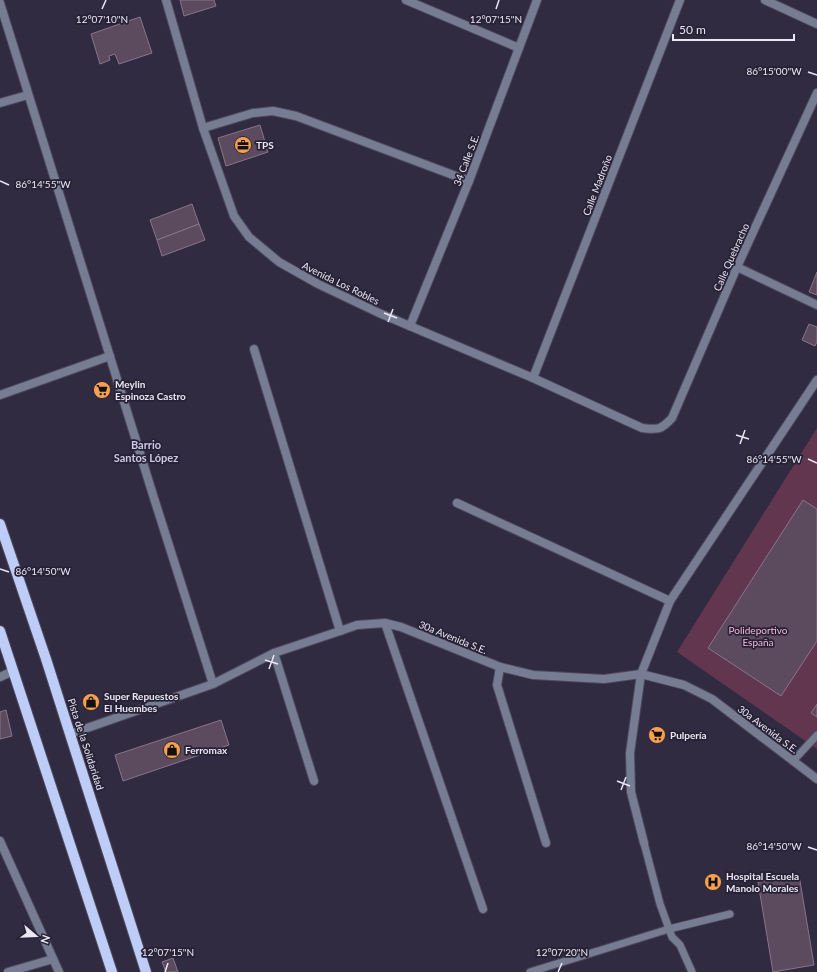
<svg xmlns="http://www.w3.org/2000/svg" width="817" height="972" viewBox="0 0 817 972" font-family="Lato,sans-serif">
  <rect width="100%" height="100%" fill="#302b40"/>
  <path fill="#62364e" d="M817,428V749L677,652Z"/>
  <g fill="#5c4b5f" stroke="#88758b">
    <path d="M180,0H214L216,6L184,16Z"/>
    <path d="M140,17L152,53L119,64L115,54L109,56L110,60L100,64L91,34Z"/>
    <path d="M260,125L268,152L226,166L218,138Z"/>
    <path d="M192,204L199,224L157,240L150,220Z"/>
    <path d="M199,224L205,240L162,256L157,240Z"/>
    <path d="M817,272V295L809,292Z"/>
    <path d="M809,324L817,327V342L815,346L802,340Z"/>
    <path d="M803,500L817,509V641L781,696L708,648Z"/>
    <path d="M817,704V717L811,713Z"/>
    <path d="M6,710L12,736L0,739V712Z"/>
    <path d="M221,720L229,745L123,781L115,755Z"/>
    <path d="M799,875L814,965L773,972L758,882Z"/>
    <path d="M173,958L178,972H166L162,962Z"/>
  </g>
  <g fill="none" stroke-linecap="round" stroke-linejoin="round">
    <g stroke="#4e495d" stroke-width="9">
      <g id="service">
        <path d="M793,761L817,735"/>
        <path d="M644,843L660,904L672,937L680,945L692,972"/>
        <path d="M530,972L669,929L730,914"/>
      </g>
    </g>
    <g stroke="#4e495d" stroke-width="10">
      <g id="minor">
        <path d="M166,0L203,128L234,216L249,237L279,262L318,284L379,313L533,378L642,428C658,430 661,430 672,418L737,267L817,93"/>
        <path d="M406,0L519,48"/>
        <path d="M765,0L817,24"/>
        <path d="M0,3L153,495L213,684"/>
        <path d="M0,103L28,95"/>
        <path d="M203,128L253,113L273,111L296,116L469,181"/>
        <path d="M737,267L817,305"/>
        <path d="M410,326L469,181L537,0"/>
        <path d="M254,349L340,631"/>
        <path d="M533,378L680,0"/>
        <path d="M0,395L110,356"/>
        <path d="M457,503L670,601"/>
        <path d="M385,623L483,909"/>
        <path d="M274,653L314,781"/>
        <path d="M500,667L497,685L546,843"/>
        <path d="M0,677L13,671"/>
        <path d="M70,734L213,684L274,653L340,631L357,625L385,623L401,627L500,667L533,675L604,679L641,674L684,685L712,699L817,779"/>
        <path d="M0,841L59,972"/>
        <path d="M644,843L631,792L630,753L641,674L670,601L817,380"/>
        <path d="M8,972L53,959"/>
      </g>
    </g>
    <g stroke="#4e495d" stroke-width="12">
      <g id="primary">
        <path d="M0,524L46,659L146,972"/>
        <path d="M0,631L112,972"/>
      </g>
    </g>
    <use href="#service" stroke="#767d93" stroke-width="7"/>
    <use href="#minor" stroke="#767d93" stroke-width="8"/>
    <use href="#primary" stroke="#beccf8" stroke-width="10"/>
  </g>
  <path fill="none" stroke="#eae7f5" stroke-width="1.5" d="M102,9L106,0M496,9L499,0M808,72L817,75M0,181L9,185M384,313L397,318M388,322L393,309M736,435L749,439M740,444L745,430M808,459L817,463M0,569L9,572M265,660L278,664M269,669L274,655M617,781L630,786M621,790L626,777M808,847L817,850M165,972L168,963M558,972L562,963"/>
  <defs>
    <g id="office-disc" transform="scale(0.9)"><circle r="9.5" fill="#f9a04d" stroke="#272136"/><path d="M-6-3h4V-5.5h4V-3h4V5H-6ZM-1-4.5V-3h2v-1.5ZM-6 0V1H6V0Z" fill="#111"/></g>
    <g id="supermarket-disc" transform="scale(0.9)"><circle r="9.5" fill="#f9a04d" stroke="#272136"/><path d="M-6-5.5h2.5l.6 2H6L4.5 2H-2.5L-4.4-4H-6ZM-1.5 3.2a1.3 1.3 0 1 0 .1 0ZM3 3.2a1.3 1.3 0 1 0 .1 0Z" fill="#111"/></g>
    <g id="shop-disc" transform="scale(0.9)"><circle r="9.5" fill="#f9a04d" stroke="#272136"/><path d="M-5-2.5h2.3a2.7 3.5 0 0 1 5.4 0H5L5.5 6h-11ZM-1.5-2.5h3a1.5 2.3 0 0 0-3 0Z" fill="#111"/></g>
    <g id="hospital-disc" transform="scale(0.9)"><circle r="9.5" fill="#f9a04d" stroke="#272136"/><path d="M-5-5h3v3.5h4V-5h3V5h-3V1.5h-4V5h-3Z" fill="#111"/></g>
  </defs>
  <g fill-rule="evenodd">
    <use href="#office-disc" x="243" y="145"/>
    <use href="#supermarket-disc" x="102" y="390"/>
    <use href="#shop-disc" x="91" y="702"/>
    <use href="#supermarket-disc" x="657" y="735"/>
    <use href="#shop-disc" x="172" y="750"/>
    <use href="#hospital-disc" x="713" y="882"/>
  </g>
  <g text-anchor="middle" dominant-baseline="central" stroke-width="3.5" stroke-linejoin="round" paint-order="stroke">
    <g font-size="10" font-weight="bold" fill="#eae7f5" stroke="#272136" text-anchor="start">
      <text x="256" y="145">TPS</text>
      <text x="115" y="384">Meylin<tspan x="115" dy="12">Espinoza Castro</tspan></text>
      <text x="104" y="696">Super Repuestos<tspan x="104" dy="12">El Huembes</tspan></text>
      <text x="670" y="735">Pulpería</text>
      <text x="185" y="750">Ferromax</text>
      <text x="726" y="876">Hospital Escuela<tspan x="726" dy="12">Manolo Morales</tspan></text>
    </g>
    <g font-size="10" fill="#eae7f5" stroke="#272136">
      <text transform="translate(466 160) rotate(-69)">34 Calle S.E.</text>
      <text transform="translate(597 185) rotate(-69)">Calle Madroño</text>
      <text transform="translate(731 257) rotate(-66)">Calle Quebracho</text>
      <text transform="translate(341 283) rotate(26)">Avenida Los Robles</text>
      <text transform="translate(453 637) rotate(22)">30a Avenida S.E.</text>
      <text transform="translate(768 729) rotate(37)">30a Avenida S.E.</text>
      <text transform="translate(86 744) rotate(72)">Pista de la Solidaridad</text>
    </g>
    <g font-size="10" fill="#f6b7d8" stroke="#272136">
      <text x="758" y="630">Polideportivo<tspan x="758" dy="12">España</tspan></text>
    </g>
    <g font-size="11" font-weight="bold" fill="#cfc8e4" stroke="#272136">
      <text x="146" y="444">Barrio<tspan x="146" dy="13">Santos López</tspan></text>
    </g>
  </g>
  <g font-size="10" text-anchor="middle" fill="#eae7f5" stroke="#272136" stroke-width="3.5" stroke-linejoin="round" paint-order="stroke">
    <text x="496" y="23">12°07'15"N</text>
    <text x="102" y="23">12°07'10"N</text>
    <text x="774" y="75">86°15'00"W</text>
    <text x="43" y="188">86°14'55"W</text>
    <text x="774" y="463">86°14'55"W</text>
    <text x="43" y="575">86°14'50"W</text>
    <text x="774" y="850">86°14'50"W</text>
    <text x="168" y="956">12°07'15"N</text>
    <text x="562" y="956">12°07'20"N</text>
  </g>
  <g transform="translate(36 936) rotate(109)" stroke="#272136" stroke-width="3" paint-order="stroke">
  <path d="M0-3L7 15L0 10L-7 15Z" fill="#eae7f5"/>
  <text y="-6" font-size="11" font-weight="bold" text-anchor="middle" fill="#eae7f5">N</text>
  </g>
  <path d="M673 34v6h121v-6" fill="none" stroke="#eae7f5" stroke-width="2"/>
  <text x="679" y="34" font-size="12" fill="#eae7f5" stroke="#272136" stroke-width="3" paint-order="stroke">50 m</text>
</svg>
